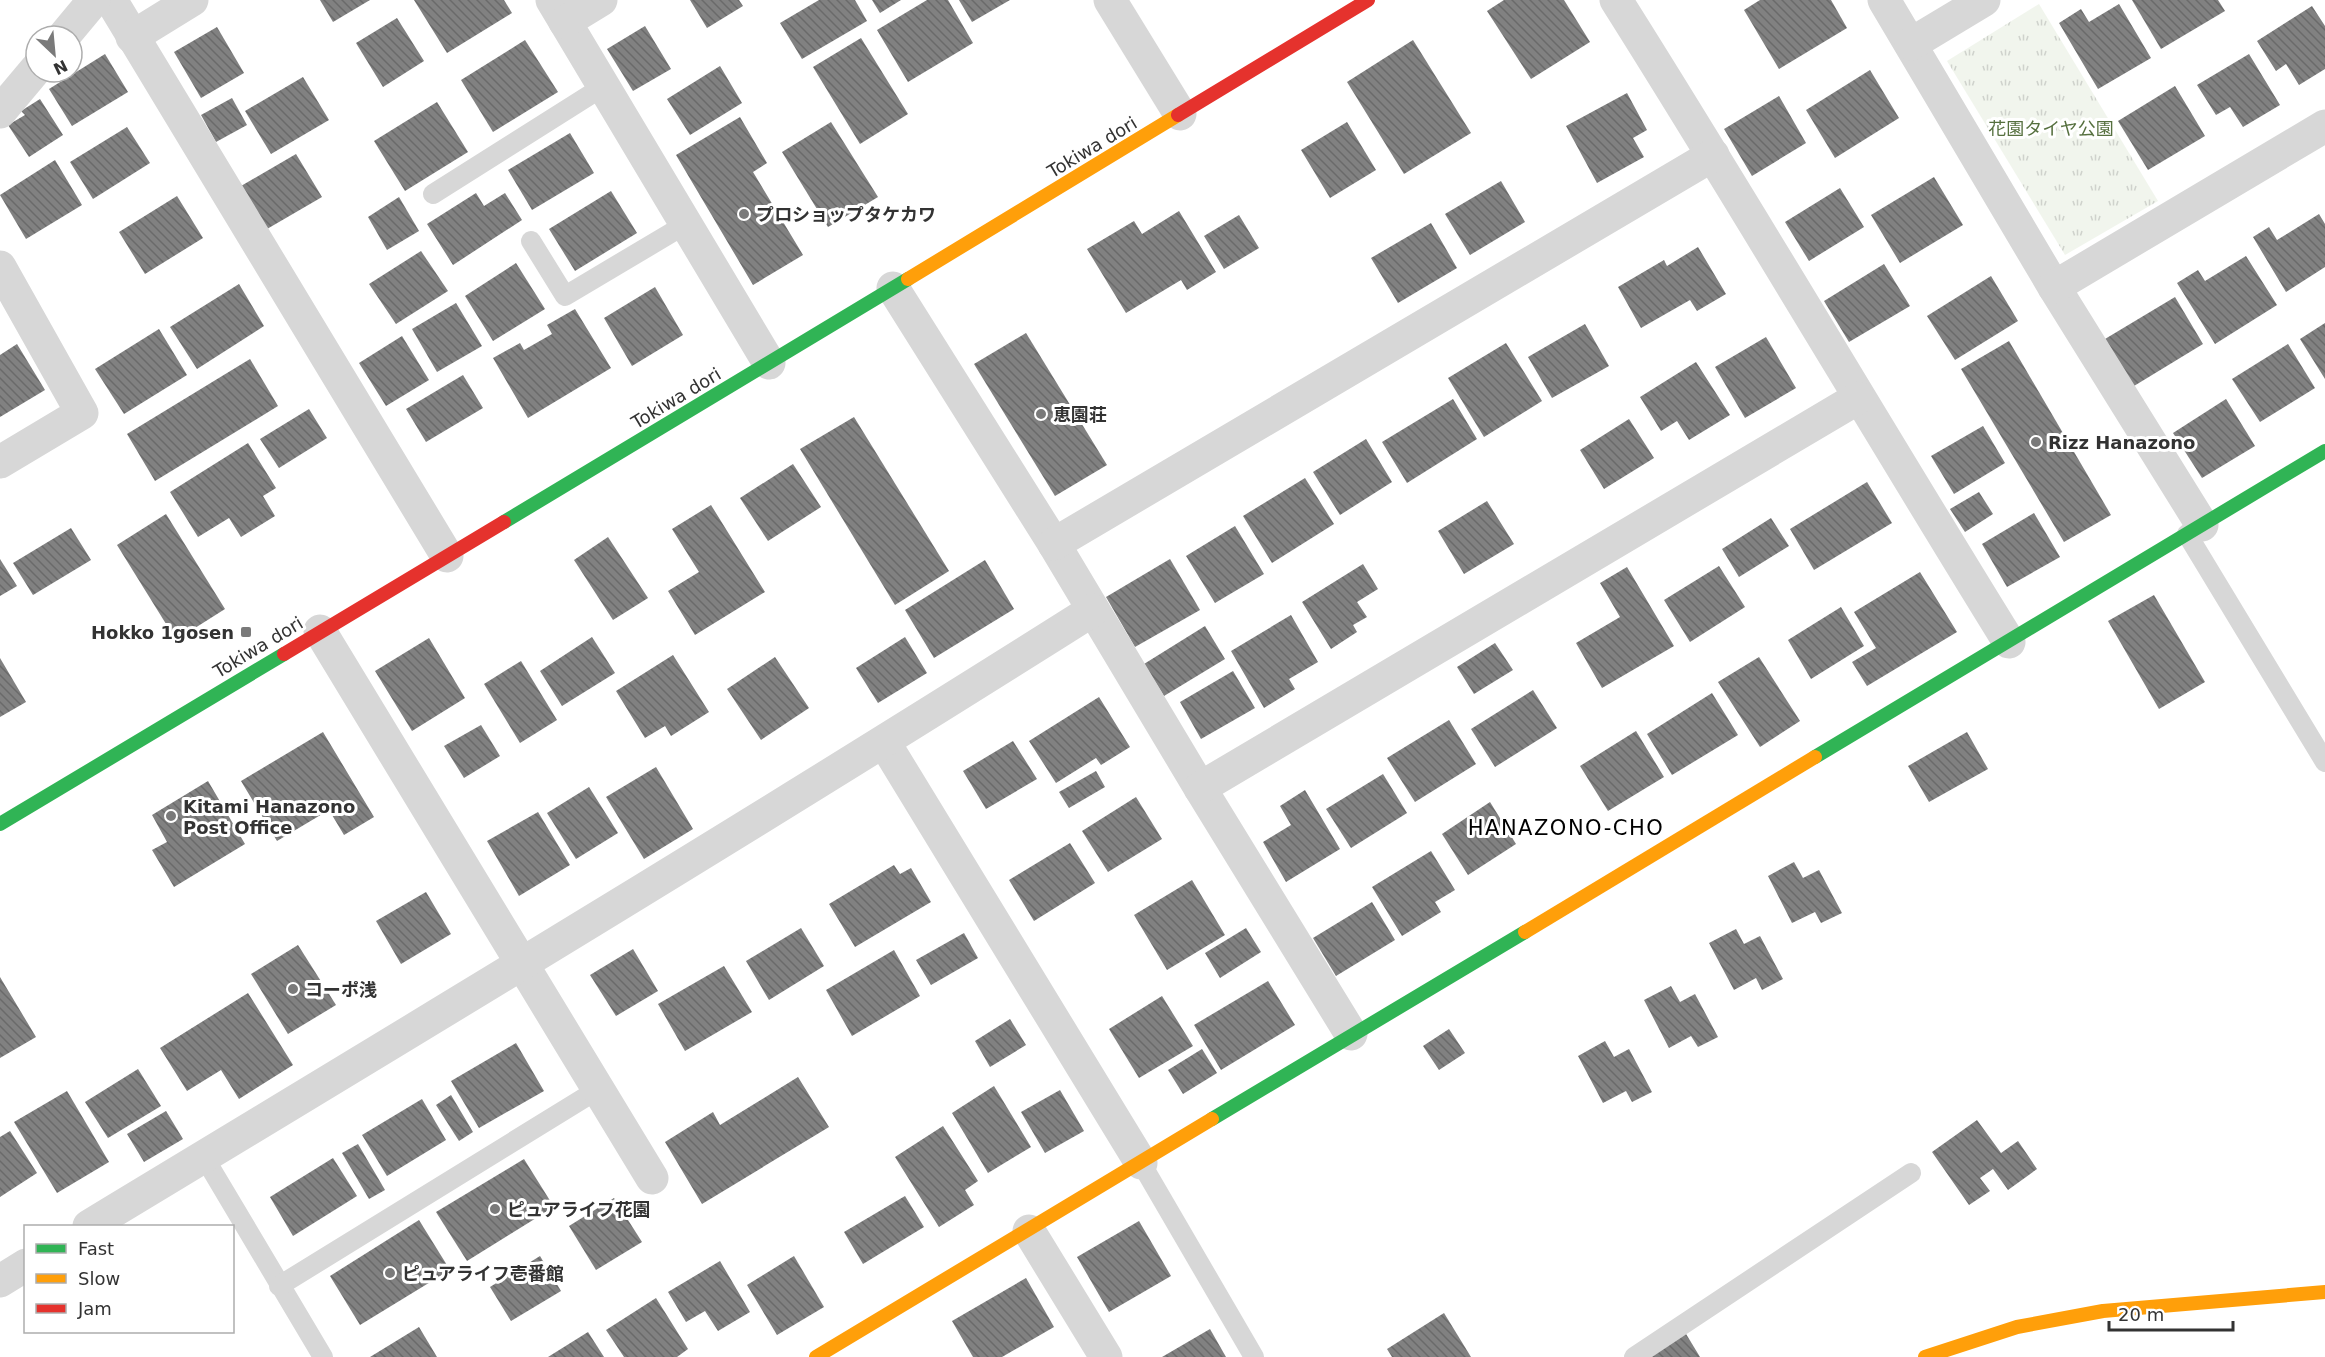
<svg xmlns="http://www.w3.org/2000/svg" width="2325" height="1357" viewBox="0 0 2325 1357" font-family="'DejaVu Sans','Noto Sans JP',sans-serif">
  <defs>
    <pattern id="park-tufts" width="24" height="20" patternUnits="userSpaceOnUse" patternTransform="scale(1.5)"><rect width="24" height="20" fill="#f1f5ed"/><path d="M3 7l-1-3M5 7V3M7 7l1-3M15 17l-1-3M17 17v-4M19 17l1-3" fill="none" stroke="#cfd2cc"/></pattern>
    <pattern id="building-back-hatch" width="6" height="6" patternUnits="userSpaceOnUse" patternTransform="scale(1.5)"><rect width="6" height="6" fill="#818181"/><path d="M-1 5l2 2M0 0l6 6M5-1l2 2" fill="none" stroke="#6a6a6a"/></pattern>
  </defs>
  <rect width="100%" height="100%" fill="#fff"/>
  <path fill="url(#park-tufts)" d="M2039,4L2158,201L2065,255L1947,61Z"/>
  <g fill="url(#building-back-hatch)">
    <path d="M320,0H370L333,22Z"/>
    <path d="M414,0H504L512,13L447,53Z"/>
    <path d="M690,0H739L743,6L707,28Z"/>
    <path d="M819,0H855L867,21L802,59L780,23Z"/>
    <path d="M872,0H901L880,13Z"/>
    <path d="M927,0H948L973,43L908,82L877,30Z"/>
    <path d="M959,0H1010L972,22Z"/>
    <path d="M1504,0H1564L1590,42L1531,79L1487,11Z"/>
    <path d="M1760,0H1831L1847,28L1779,69L1744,10Z"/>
    <path d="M2132,0H2218L2225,11L2161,49Z"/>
    <path d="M2119,4L2151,58L2098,89L2059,23L2081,9L2089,22Z"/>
    <path d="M2312,6L2325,26V69L2299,85L2286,64L2276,71L2257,41Z"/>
    <path d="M397,18L424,61L383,87L356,43Z"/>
    <path d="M645,26L671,69L633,91L607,49Z"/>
    <path d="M217,27L244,73L201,98L174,52Z"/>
    <path d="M861,38L908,114L860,144L813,67Z"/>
    <path d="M525,40L558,92L493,132L461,80Z"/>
    <path d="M1413,40L1471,133L1404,174L1347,82Z"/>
    <path d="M105,54L128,92L72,126L49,89Z"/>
    <path d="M2249,54L2280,105L2243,127L2230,107L2216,115L2197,85Z"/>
    <path d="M720,66L742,103L690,135L667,99Z"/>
    <path d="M1870,70L1899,118L1835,158L1806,110Z"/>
    <path d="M303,77L329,120L271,154L245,111Z"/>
    <path d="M2175,86L2205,136L2148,170L2118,121Z"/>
    <path d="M1627,93L1647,130L1633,138L1644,157L1597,183L1566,126Z"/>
    <path d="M1779,96L1806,143L1752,176L1724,129Z"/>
    <path d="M232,98L247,125L216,142L201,115Z"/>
    <path d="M40,99L63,135L29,157L8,125L25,115L21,111Z"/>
    <path d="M437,102L468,152L405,191L374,141Z"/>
    <path d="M740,117L767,163L753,172L803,255L753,285L676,155Z"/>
    <path d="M831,122L878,197L828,227L782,152Z"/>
    <path d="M1347,122L1376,170L1330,198L1301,150Z"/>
    <path d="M127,127L150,163L93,199L70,162Z"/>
    <path d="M570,133L594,173L532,210L508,170Z"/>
    <path d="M296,154L322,197L267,229L241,186Z"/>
    <path d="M55,160L82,205L26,239L0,195Z"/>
    <path d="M1934,177L1963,225L1900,263L1871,215Z"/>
    <path d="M1501,181L1525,222L1470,255L1445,214Z"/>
    <path d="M1840,188L1864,227L1809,261L1785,222Z"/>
    <path d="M611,191L637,233L575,271L549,229Z"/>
    <path d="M476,193L484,206L505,193L522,220L453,265L427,224Z"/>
    <path d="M177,196L203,238L145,274L119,232Z"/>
    <path d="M399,197L419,231L387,250L368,217Z"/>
    <path d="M1179,211L1216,272L1187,290L1181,280L1126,313L1087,249L1134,221L1142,234Z"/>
    <path d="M2319,214L2325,224V267L2286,292L2253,237L2269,227L2277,240Z"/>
    <path d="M1239,215L1259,248L1224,269L1204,236Z"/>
    <path d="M1431,223L1457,268L1398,303L1371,258Z"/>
    <path d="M1698,247L1726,294L1697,311L1690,300L1641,328L1618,287L1664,260L1667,266Z"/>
    <path d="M421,251L448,291L396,324L369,284Z"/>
    <path d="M2246,256L2277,305L2215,344L2177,283L2198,270L2205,281Z"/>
    <path d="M516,263L545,309L493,341L465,296Z"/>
    <path d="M1884,264L1910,306L1849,342L1824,301Z"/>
    <path d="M1991,276L2018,321L1955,360L1927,316Z"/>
    <path d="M239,284L264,326L197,369L170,327Z"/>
    <path d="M655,287L683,335L632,366L604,318Z"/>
    <path d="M2175,297L2203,344L2134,386L2105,339Z"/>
    <path d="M456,303L482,346L437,372L412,329Z"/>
    <path d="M575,309L611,368L528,418L493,358L520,343L524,350L552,334L547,325Z"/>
    <path d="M2325,323V379L2300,339Z"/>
    <path d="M1585,324L1609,366L1552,398L1528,357Z"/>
    <path d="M159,329L187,375L124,414L95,369Z"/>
    <path d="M1026,333L1107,465L1055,496L974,364Z"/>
    <path d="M402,336L429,380L386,406L359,363Z"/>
    <path d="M1766,337L1796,388L1745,418L1715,367Z"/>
    <path d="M2009,341L2111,515L2064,542L1961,369Z"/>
    <path d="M1506,343L1542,401L1484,437L1448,378Z"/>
    <path d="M17,344L45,390L0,417V355Z"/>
    <path d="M2288,344L2315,388L2260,422L2232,379Z"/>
    <path d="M250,359L278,406L155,481L127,434Z"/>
    <path d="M1696,362L1730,415L1689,440L1677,421L1661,431L1640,397Z"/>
    <path d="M463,375L483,408L426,442L406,409Z"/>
    <path d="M1453,399L1477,439L1407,483L1382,442Z"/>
    <path d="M2226,399L2255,446L2202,478L2173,433Z"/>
    <path d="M309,409L327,438L279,468L260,439Z"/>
    <path d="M854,417L949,571L895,605L800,449Z"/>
    <path d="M1629,419L1654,458L1604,489L1580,450Z"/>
    <path d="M1983,426L2005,463L1954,494L1931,456Z"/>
    <path d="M1366,439L1392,482L1340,515L1313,472Z"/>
    <path d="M248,443L276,488L263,496L275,516L241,537L229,518L198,537L170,492Z"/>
    <path d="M793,464L821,507L768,541L740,498Z"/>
    <path d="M1305,478L1334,524L1272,563L1243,516Z"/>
    <path d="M1867,482L1892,523L1814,570L1790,529Z"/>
    <path d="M1979,492L1993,514L1965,532L1950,509Z"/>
    <path d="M1487,501L1514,544L1464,574L1438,531Z"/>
    <path d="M711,505L765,592L695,635L668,591L699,572L672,529Z"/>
    <path d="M2034,513L2060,557L2007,587L1982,544Z"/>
    <path d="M166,514L225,609L176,640L117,545Z"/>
    <path d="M1771,518L1789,546L1739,577L1722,549Z"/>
    <path d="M1235,526L1264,574L1215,603L1186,556Z"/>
    <path d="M71,528L91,560L33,595L13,563Z"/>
    <path d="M608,537L648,598L613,620L574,560Z"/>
    <path d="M0,559L17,586L0,596Z"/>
    <path d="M1170,559L1200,610L1135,647L1106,597Z"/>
    <path d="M985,560L1014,609L934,658L905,610Z"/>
    <path d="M1363,564L1378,589L1357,602L1367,617L1353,625L1357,632L1331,649L1302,602Z"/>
    <path d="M1719,566L1745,607L1690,642L1664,600Z"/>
    <path d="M1627,567L1674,646L1602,688L1576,643L1620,617L1600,583Z"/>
    <path d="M1920,572L1957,632L1867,686L1852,662L1876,648L1854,612Z"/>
    <path d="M2154,595L2205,682L2159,709L2108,621Z"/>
    <path d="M1841,607L1864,646L1811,679L1788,640Z"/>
    <path d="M1291,615L1318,662L1289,679L1295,689L1264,708L1231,651Z"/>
    <path d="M1205,626L1225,659L1164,696L1144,664Z"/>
    <path d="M592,637L615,673L562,706L540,671Z"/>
    <path d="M905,637L927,673L878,703L856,668Z"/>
    <path d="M429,638L465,698L412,731L375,671Z"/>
    <path d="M1495,643L1513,670L1474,694L1457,667Z"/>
    <path d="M673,655L709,712L671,736L665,726L645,738L616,691Z"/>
    <path d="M775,657L809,708L761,740L727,689Z"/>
    <path d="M1759,657L1800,721L1760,747L1718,682Z"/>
    <path d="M0,658L26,702L0,717Z"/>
    <path d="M521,661L557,720L520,743L484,684Z"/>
    <path d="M1233,671L1255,708L1201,739L1180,702Z"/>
    <path d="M1533,690L1557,728L1495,767L1471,729Z"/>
    <path d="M1712,693L1738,735L1672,775L1647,734Z"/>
    <path d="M1099,697L1130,747L1101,765L1096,758L1056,783L1029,741Z"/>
    <path d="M1449,720L1476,764L1415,802L1387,758Z"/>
    <path d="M481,725L500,756L464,778L444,746Z"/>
    <path d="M1636,731L1664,777L1608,811L1580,766Z"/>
    <path d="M323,732L374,817L344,835L329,810L277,841L241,781Z"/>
    <path d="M1967,732L1988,769L1929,802L1908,766Z"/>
    <path d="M1013,741L1037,779L986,809L963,771Z"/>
    <path d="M656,767L693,829L644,859L606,797Z"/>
    <path d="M1096,771L1105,787L1069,808L1059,792Z"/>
    <path d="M1383,774L1407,813L1351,848L1326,809Z"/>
    <path d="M208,781L245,844L174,887L152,850L167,842L152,815Z"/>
    <path d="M589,787L618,833L576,859L547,813Z"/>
    <path d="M1305,790L1340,849L1286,882L1263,842L1291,825L1280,806Z"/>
    <path d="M1136,797L1162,839L1108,872L1082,831Z"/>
    <path d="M1490,802L1516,844L1468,875L1442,834Z"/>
    <path d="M538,812L570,865L519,896L487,841Z"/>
    <path d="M1070,843L1095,883L1034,921L1009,880Z"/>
    <path d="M1431,851L1455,890L1435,902L1441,912L1402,936L1372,887Z"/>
    <path d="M1794,862L1803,878L1819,870L1842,913L1821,923L1815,912L1792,923L1768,876Z"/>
    <path d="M894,865L900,874L911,868L931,902L855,947L829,904Z"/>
    <path d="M1192,880L1225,935L1167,970L1134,915Z"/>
    <path d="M426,892L451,934L401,964L376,921Z"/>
    <path d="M1372,902L1395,940L1336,976L1313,938Z"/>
    <path d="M801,928L824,966L769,1000L746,961Z"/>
    <path d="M1246,928L1261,952L1220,978L1205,953Z"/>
    <path d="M1736,929L1744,944L1760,936L1783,979L1762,990L1756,978L1734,990L1709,943Z"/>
    <path d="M964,933L978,958L931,985L916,960Z"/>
    <path d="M298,945L336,1005L288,1034L251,974Z"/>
    <path d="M633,949L658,991L616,1016L590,975Z"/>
    <path d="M894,950L920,996L852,1036L826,990Z"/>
    <path d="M724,966L752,1012L685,1051L658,1004Z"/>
    <path d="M0,977L36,1037L0,1058Z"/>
    <path d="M1268,981L1295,1025L1221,1070L1194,1025Z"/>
    <path d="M1671,986L1680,1002L1695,994L1718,1037L1698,1047L1691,1036L1669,1048L1644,1000Z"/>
    <path d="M248,993L293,1065L239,1099L221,1070L187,1091L160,1048Z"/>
    <path d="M1162,996L1193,1046L1139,1078L1109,1029Z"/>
    <path d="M1010,1019L1026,1045L990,1067L975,1041Z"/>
    <path d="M1449,1029L1465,1053L1439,1070L1423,1046Z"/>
    <path d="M1605,1041L1614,1057L1629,1049L1652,1092L1632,1102L1626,1091L1603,1103L1578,1056Z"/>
    <path d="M516,1043L544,1091L479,1128L451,1081Z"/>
    <path d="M1202,1049L1217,1073L1183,1094L1168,1070Z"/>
    <path d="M138,1069L161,1106L108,1138L85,1102Z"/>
    <path d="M798,1077L829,1127L702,1204L665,1142L713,1112L720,1125Z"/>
    <path d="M994,1086L1031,1147L988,1173L952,1113Z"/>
    <path d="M1060,1090L1084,1131L1045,1153L1021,1112Z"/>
    <path d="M67,1091L109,1162L57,1193L14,1122Z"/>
    <path d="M451,1095L473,1132L459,1141L436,1105Z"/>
    <path d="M422,1099L446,1140L387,1176L362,1135Z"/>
    <path d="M166,1111L183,1139L144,1162L127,1134Z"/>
    <path d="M1977,1120L2001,1153L2018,1141L2037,1169L2008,1190L1993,1169L1980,1178L1990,1191L1969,1205L1932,1152Z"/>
    <path d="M943,1126L978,1181L965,1190L974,1205L939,1227L895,1157Z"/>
    <path d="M10,1131L37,1173L0,1197V1137Z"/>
    <path d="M358,1144L385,1190L369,1199L342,1153Z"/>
    <path d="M333,1158L357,1196L293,1236L270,1197Z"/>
    <path d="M524,1159L554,1207L467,1261L436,1212Z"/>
    <path d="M905,1196L924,1227L863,1264L844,1232Z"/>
    <path d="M614,1198L642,1242L596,1270L569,1226Z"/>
    <path d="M419,1220L450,1270L360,1325L330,1276Z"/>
    <path d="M1139,1221L1171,1276L1109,1312L1077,1257Z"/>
    <path d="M540,1256L561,1291L511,1321L490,1287Z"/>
    <path d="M794,1256L824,1307L777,1335L747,1285Z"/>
    <path d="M720,1261L750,1312L718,1331L705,1311L686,1322L668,1292Z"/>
    <path d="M1026,1278L1054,1327L1002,1357H973L952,1321Z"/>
    <path d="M656,1298L688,1349L677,1357H624L606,1330Z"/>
    <path d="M1444,1313L1471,1357H1392L1387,1349Z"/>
    <path d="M1680,1324L1700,1357H1625Z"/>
    <path d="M419,1327L437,1357H370Z"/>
    <path d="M1210,1329L1226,1357H1162Z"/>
    <path d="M588,1332L604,1357H548Z"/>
  </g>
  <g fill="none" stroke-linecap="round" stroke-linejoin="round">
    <g stroke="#d7d7d7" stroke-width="20">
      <path d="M433,194L604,86"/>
      <path d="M531,241L565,296L686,224"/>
      <path d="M2187,534L2325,762"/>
      <path d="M204,1157L323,1357"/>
      <path d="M1141,1163L1254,1357"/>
      <path d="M279,1286L597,1090"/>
      <path d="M1634,1357L1911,1173"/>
    </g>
    <g stroke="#d7d7d7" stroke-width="33">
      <path d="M111,0L447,556"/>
      <path d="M552,0L769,363"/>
      <path d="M1110,0L1180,114"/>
      <path d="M1616,0C1750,212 1877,429 2009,642"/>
      <path d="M1884,0L2054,287L2202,525"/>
      <path d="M565,22L601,0"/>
      <path d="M64,36L94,0"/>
      <path d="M132,37L192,0"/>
      <path d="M1911,44L1984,0"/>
      <path d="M0,112L36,69"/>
      <path d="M0,267L82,413L0,462"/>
      <path d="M2054,287L2325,126"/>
      <path d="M893,288L1054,544L1200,788L1351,1034"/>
      <path d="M1054,544L1713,155"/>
      <path d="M320,631L652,1178"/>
      <path d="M884,742L1141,1163"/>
      <path d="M1200,788L1858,398"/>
      <path d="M89,1226C425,1023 761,820 1093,610"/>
      <path d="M1029,1231L1106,1357"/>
      <path d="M0,1281L26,1265"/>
    </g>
    <g stroke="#30b455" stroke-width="14">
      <path d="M504,522L908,279"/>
      <path d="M1815,757L2325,451"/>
      <path d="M0,824L284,654"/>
      <path d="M1212,1119L1525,932"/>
    </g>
    <g stroke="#ff9f0a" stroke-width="14">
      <path d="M908,279L1178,115"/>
      <path d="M1525,932L1815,757"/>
      <path d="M816,1357L1212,1119"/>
      <path d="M1925,1357L2017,1327L2103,1311L2325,1292"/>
    </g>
    <g stroke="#e5322d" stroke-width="14">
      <path d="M1178,115L1368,0"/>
      <path d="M284,654L504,522"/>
    </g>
  </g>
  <g fill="#7a7a7a" stroke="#fff" stroke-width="2">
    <circle cx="744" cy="214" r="6"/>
    <circle cx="1041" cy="414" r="6"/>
    <circle cx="2036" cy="442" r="6"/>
    <rect x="240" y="626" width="12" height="12" rx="3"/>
    <circle cx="171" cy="816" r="6"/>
    <circle cx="293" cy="989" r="6"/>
    <circle cx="495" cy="1209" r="6"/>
    <circle cx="390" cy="1273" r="6"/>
  </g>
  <g text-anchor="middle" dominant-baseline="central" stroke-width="6" stroke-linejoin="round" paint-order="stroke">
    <g font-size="18" fill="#56703f" stroke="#fff">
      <text x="2051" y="128">花園タイヤ公園</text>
    </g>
    <g font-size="18" fill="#333" stroke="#fff">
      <text transform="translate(1092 147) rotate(-31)">Tokiwa dori</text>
      <text transform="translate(676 398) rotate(-31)">Tokiwa dori</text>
      <text transform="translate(258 647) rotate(-31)">Tokiwa dori</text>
    </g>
    <g font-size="18" font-weight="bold" fill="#333" stroke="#fff" text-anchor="start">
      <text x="756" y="214">プロショップタケカワ</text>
      <text x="1053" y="414">恵園荘</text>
      <text x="2048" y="442">Rizz Hanazono</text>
      <text x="234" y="632" text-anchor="end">Hokko 1gosen</text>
      <text x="183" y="806">Kitami Hanazono<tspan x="183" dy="21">Post Office</tspan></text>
      <text x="305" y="989">コーポ浅</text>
      <text x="507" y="1209">ピュアライフ花園</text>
      <text x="402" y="1273">ピュアライフ壱番館</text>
    </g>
    <g font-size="21" letter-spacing="1.5" fill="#000" stroke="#fff">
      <text x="1566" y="828">HANAZONO-CHO</text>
    </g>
  </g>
  <rect x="24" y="1225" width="210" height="108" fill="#ffffff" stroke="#adadad" stroke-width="1.5"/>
  <rect x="36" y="1244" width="30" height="9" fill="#30b455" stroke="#adadad" stroke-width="1.5"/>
  <text x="78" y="1255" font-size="18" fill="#333333">Fast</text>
  <rect x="36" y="1274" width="30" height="9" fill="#ff9f0a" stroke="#adadad" stroke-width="1.5"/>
  <text x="78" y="1285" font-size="18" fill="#333333">Slow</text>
  <rect x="36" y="1304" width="30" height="9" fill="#e5322d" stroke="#adadad" stroke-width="1.5"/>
  <text x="78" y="1315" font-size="18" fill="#333333">Jam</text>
  <g transform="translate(54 54) rotate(154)"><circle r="28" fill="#ffffff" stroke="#adadad" stroke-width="1.5"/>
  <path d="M0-4.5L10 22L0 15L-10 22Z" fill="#7a7a7a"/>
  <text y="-9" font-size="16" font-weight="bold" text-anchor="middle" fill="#333333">N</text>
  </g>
  <path d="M2109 1321v9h124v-9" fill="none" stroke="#333333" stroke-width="3"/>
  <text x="2118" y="1321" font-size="18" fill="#333333" stroke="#ffffff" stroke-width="4.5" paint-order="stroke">20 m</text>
</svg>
